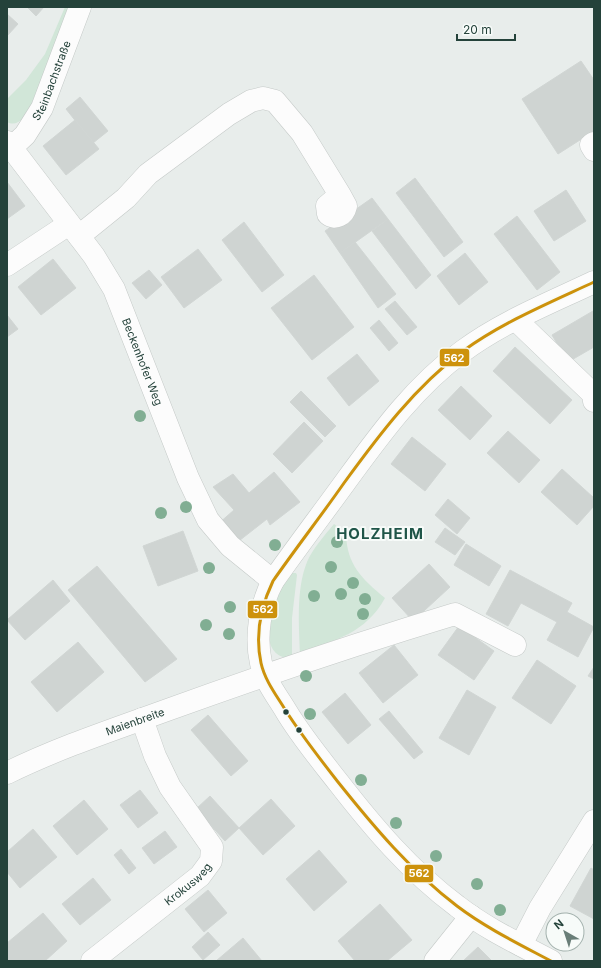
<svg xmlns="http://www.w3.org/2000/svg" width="601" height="968" viewBox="0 0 601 968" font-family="Inter,sans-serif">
  <rect width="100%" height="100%" fill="#e8edeb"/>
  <g fill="#d1e6d8">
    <path d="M65,7H70L30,108C25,116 18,128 7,122V99L26,80L45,54Z"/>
    <path d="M334,524L346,534C347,565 362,579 385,598C365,634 336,639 300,654C299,625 296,589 307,562C313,548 325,535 334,524Z"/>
    <path d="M292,573H296L297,575L292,618V658C260,659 267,616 276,596C279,588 287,580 292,573Z"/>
  </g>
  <g fill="#cfd4d2" stroke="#d1d6d4">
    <path d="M27,7H44L36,16Z"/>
    <path d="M7,14L18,24L7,36Z"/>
    <path d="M581,61L594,80V131L558,154L522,99Z"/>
    <path d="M80,97L108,131L93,143L66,109Z"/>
    <path d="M75,120L99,149L66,175L43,146Z"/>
    <path d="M415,178L463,242L444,257L396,193Z"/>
    <path d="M7,182L25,206L7,219Z"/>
    <path d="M566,190L586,221L554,241L534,211Z"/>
    <path d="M372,198L388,219L340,253L325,231Z"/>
    <path d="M517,216L560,272L537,290L494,234Z"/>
    <path d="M388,219L431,275L416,289L372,231Z"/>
    <path d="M244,222L284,275L262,292L222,240Z"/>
    <path d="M355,242L396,294L378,308L340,253Z"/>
    <path d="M198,249L222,280L184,308L161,277Z"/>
    <path d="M465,253L488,282L459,305L437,276Z"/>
    <path d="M53,259L76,288L41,315L18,287Z"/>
    <path d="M149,270L162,285L146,299L132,283Z"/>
    <path d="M314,275L354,327L312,360L271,308Z"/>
    <path d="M395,301L417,327L407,335L385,309Z"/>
    <path d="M593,311L594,347L568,362L552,335Z"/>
    <path d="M7,315L18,329L7,337Z"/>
    <path d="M379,320L398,343L389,351L370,328Z"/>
    <path d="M515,347L572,400L550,424L493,371Z"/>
    <path d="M357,354L379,381L349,406L327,378Z"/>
    <path d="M461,386L492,416L470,440L438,410Z"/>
    <path d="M301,391L336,426L325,437L290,402Z"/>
    <path d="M304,422L323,441L292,473L273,454Z"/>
    <path d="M508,431L540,460L519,483L487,453Z"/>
    <path d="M412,437L446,464L425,491L391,464Z"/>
    <path d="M562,469L594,498V506L577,525L541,492Z"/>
    <path d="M274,472L300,502L270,525L267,519L235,544L218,524L234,510L213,487L233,474L249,493Z"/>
    <path d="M448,499L470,518L457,534L435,515Z"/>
    <path d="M445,528L465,542L455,555L435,542Z"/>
    <path d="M183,531L198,571L158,586L143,546Z"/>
    <path d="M466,544L501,566L489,586L454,565Z"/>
    <path d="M429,564L450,587L413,621L392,598Z"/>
    <path d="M97,566L177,659L145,682L68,590Z"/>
    <path d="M510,570L572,603L567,612L594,627L578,657L547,640L557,622L521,603L508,626L486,614Z"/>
    <path d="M53,580L70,601L25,640L7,620Z"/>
    <path d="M459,626L494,651L474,680L438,655Z"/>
    <path d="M78,642L104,672L57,712L31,682Z"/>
    <path d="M394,645L418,675L383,703L359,673Z"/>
    <path d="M537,660L576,686L551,724L512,698Z"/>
    <path d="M594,667V679L588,676Z"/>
    <path d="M467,690L496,707L469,755L439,738Z"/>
    <path d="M345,693L371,725L348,744L322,712Z"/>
    <path d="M389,711L423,752L414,759L379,719Z"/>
    <path d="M208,715L248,761L231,776L191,730Z"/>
    <path d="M140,790L158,813L138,828L120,805Z"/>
    <path d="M210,796L239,828L225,841L196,809Z"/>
    <path d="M271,799L295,826L263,855L239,828Z"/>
    <path d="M84,800L108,829L77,855L53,826Z"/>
    <path d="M33,829L57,857L20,888L7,872V852Z"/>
    <path d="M165,831L177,847L154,864L142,848Z"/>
    <path d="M121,849L136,868L129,874L114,855Z"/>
    <path d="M319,850L347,882L314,911L286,879Z"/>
    <path d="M591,868L594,870V919L570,906Z"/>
    <path d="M93,878L111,900L80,925L62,904Z"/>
    <path d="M208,890L227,913L204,932L185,909Z"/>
    <path d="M380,904L412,940L387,961H355L338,941Z"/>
    <path d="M43,913L67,941L45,961H7V943Z"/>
    <path d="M208,932L220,945L203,960L192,947Z"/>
    <path d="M243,938L262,961H216Z"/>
    <path d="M478,947L492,961H463Z"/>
  </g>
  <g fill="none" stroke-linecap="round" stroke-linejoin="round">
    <g stroke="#c5cac8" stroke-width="23">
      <g id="minor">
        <path id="s1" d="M7,142L94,256L114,289L188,478L208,520L230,546L273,581"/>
        <path d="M594,143L591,145L594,150"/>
        <path id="s2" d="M11,148L25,135L42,108L80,7"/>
        <path d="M79,236L126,198L148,174L229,114L251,101L263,98L275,101L302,133L340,195L346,206C344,215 335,220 328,214L327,206L340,195"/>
        <path d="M7,265L69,224"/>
        <path d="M516,320L593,394L594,401"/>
        <path id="s3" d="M7,773C60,747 115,729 170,709C264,675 359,643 455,614L515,645"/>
        <path d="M521,945L540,908L594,821"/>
        <path id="s4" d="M92,961L200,876L211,861L212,847L170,787L155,756L142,719"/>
        <path d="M435,961L471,916"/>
        <path d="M551,961C519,944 485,928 457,906C410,871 373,827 338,782C320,759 301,736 286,711C277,696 265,681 261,663C255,636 260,605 273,581C297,547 322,514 346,481C381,433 415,386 463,351C502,322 550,303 594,282"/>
      </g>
    </g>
    <use href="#minor" stroke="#fcfcfc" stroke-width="22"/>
    <g stroke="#f7fbf9" stroke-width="6">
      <path id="bus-1" d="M551,961C519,944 486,928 457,906C411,871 374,827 338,782C320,759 302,736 286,711C277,696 265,681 261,663C255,635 261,606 273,581C296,548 321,516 344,483C379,435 415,387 463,351C503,322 549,303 594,282"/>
    </g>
    <use href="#bus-1" stroke="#cd920c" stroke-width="3"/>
  </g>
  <g fill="#81ae93">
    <circle cx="140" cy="416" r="6"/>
    <circle cx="186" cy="507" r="6"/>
    <circle cx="161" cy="513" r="6"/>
    <circle cx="337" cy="542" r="6"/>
    <circle cx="275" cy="545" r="6"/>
    <circle cx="331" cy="567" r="6"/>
    <circle cx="209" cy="568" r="6"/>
    <circle cx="353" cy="583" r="6"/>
    <circle cx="341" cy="594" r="6"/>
    <circle cx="314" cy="596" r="6"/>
    <circle cx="365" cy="599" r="6"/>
    <circle cx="230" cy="607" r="6"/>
    <circle cx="363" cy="614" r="6"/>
    <circle cx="206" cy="625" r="6"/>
    <circle cx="229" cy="634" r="6"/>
    <circle cx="306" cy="676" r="6"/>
    <circle cx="310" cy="714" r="6"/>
    <circle cx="361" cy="780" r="6"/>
    <circle cx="396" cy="823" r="6"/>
    <circle cx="436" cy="856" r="6"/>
    <circle cx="477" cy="884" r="6"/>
    <circle cx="500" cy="910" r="6"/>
  </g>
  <g fill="#24423a" stroke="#f7fbf9" stroke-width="1.5">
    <circle cx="286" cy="712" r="3.5"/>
    <circle cx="299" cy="730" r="3.5"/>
  </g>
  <g text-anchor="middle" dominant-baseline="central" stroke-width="4" stroke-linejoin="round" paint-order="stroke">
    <g font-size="11" fill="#24423a" stroke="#f7fbf9">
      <text stroke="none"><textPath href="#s2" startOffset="80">Steinbachstraße</textPath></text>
      <text stroke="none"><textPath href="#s1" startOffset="260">Beckenhofer Weg</textPath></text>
      <text stroke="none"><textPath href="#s3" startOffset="138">Maienbreite</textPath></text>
      <text stroke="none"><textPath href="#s4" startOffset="123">Krokusweg</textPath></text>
    </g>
    <g font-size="15" font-weight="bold" letter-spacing="1" fill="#1f5548" stroke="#f7fbf9">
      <text x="380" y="533">HOLZHEIM</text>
    </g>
  </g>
  <g stroke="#f7fbf9" stroke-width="1.5">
    <rect x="439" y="348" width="31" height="19" rx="4" fill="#cd920c"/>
    <rect x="247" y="600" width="31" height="19" rx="4" fill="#cd920c"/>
    <rect x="404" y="864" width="30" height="19" rx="4" fill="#cd920c"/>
  </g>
  <g font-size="11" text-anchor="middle" font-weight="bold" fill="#fff">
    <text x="454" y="362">562</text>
    <text x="263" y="613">562</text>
    <text x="419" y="877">562</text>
  </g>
  <rect width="601" height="968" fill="none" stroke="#24423a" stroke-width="16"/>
  <g transform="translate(565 932) rotate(321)"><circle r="19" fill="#f7fbf9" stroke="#a3b1ad"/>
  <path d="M0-3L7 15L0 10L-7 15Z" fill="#697e78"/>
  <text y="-6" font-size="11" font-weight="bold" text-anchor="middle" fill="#24423a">N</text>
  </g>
  <path d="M457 34v6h58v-6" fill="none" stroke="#24423a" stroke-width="2"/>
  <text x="463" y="34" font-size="12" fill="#24423a" stroke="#f7fbf9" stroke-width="3" paint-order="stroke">20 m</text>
</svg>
